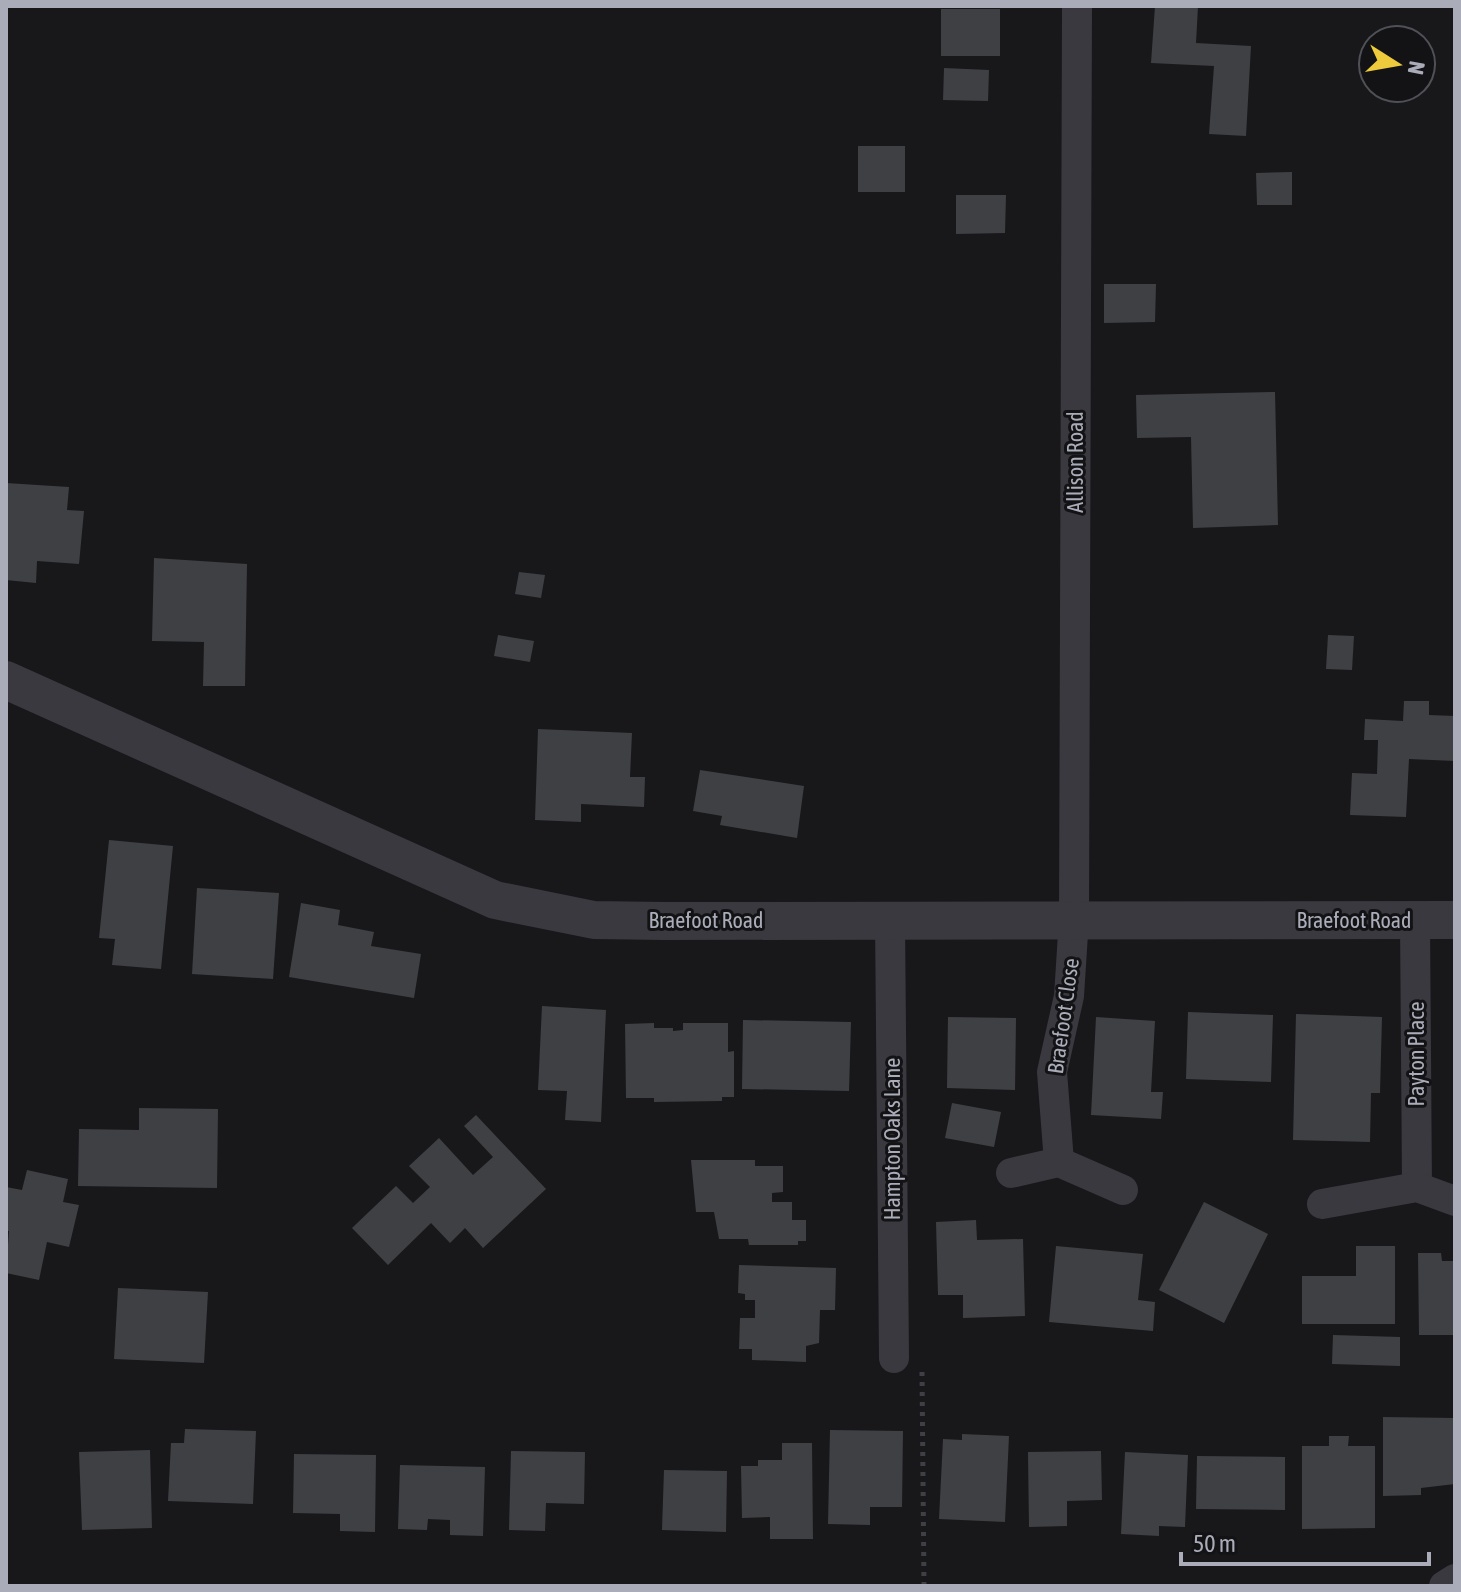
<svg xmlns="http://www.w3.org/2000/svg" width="1461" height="1592" viewBox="0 0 1461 1592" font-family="'Asap Condensed',sans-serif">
  <rect width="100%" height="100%" fill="#18181a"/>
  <g fill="#3f4044">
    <path d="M1155,6H1198L1196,43L1251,46L1246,136L1209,134L1214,66L1151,63Z"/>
    <rect x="941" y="9" width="59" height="47"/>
    <path d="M944,68L989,70L988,101L943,100Z"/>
    <rect x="858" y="146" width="47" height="46"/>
    <path d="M1292,172V205H1257L1256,173Z"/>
    <path d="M956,195H1006L1005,233L956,234Z"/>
    <path d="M1104,284H1156L1155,322L1104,323Z"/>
    <path d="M1275,392L1278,525L1193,528L1191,437L1137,438L1136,395Z"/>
    <path d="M6,483L69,487L67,510L84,511L79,564L37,561L36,583L6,580Z"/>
    <path d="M154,558L247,564L245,686H203L204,642L152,641Z"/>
    <path d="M519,572L545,575L541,598L515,594Z"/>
    <path d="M498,635L534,641L530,662L494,656Z"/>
    <path d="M1328,635L1354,636L1352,670L1326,669Z"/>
    <path d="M1404,701H1429V715L1455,716V761L1409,759L1406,817L1350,815L1352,773L1377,774L1378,740H1364L1365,719L1403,721Z"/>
    <path d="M538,729L632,733L630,777H645L644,807L581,804V822L535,820Z"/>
    <path d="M700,770L804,786L797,838L720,825L722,816L693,811Z"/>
    <path d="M109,840L173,846L161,969L112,965L115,939L99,938Z"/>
    <path d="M197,888L279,893L273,979L192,974Z"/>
    <path d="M301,903L340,910L338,925L374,932L371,946L421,954L414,998L289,977Z"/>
    <path d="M542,1006L606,1010L601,1122L565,1120L567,1091L538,1090Z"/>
    <path d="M1188,1012L1273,1015L1271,1082L1186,1079Z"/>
    <path d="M1296,1014L1382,1017L1380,1093H1371L1370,1142L1293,1140Z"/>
    <path d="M948,1017L1016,1018L1015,1090L947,1088Z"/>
    <path d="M1096,1017L1155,1021L1151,1092H1163L1161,1119L1091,1115Z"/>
    <path d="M743,1020L851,1022L849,1091L742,1089Z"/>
    <path d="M654,1023V1028H673V1031L683,1030V1023H728V1052L734,1051V1097H722V1101L654,1102V1098H626L625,1024Z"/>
    <path d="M952,1103L1001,1112L994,1147L945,1138Z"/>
    <path d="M139,1108L218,1109L217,1188L78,1186L79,1129L139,1130Z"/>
    <path d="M476,1115L546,1189L483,1248L465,1228L450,1243L431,1223L388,1265L352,1228L396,1186L413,1203L430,1187L409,1166L439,1138L473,1175L493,1157L464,1126Z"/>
    <path d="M691,1160H755V1166H783V1192L772,1193V1202H792V1220H806V1241H798V1245H749L748,1239H719L714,1212H696Z"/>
    <path d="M27,1170L68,1179L63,1202L79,1205L69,1247L47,1242L39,1280L6,1273L9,1231H6V1187L22,1190Z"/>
    <path d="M1204,1202L1268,1234L1224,1323L1159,1290Z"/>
    <path d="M976,1220L977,1240L1023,1239L1025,1316L963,1318V1295H938L936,1222Z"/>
    <path d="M1056,1246L1143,1254L1138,1300L1155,1302L1153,1331L1049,1322Z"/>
    <path d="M1356,1246H1395V1324H1302V1276H1356Z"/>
    <path d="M1418,1253H1441L1442,1261H1453L1455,1335H1419Z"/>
    <path d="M739,1265L836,1268L835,1310H820L819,1343L806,1346V1362L752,1360V1349H739L740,1318H755V1300H745V1294L738,1293Z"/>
    <path d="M118,1288L208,1292L204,1363L114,1359Z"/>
    <path d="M1333,1335L1400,1337V1366L1332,1364Z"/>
    <path d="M1383,1417L1455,1418V1484L1421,1488V1495L1383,1496Z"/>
    <path d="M185,1429L256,1431L253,1504L168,1501L171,1443H184Z"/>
    <path d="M830,1430L903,1431L902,1507H870V1525L828,1524Z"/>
    <path d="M962,1434L1009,1436L1005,1522L939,1519L943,1439L962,1440Z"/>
    <path d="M1329,1436H1349L1348,1446H1375V1528L1302,1529V1446H1329Z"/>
    <path d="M782,1443H812L813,1539H770V1517L742,1518L741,1466H758V1460H782Z"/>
    <path d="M150,1450L152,1528L82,1530L79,1452Z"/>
    <path d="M511,1451L585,1452L584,1504L546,1503L545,1531L509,1530Z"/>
    <path d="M1101,1451L1102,1500L1067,1501V1526L1029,1527L1028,1452Z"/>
    <path d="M1125,1452L1188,1455L1185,1527L1159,1526V1536L1121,1534Z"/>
    <path d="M294,1454L376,1455L375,1532L340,1531V1514L293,1513Z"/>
    <path d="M1197,1456L1285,1457V1510L1196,1509Z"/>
    <path d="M400,1465L485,1467L483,1536L450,1535V1520L428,1519L427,1530L398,1529Z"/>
    <path d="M664,1470L727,1471L726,1532L662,1530Z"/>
  </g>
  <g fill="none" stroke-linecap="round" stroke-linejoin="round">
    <path stroke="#3f4046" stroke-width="5" stroke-dasharray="4 6" stroke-linecap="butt" d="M922,1372L924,1586"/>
    <g stroke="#39393f" stroke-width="30">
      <path d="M890,920L894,1358"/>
      <path d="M1415,920L1417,1187"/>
      <path d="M1059,1162L1052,1072L1069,996L1074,918L1077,6"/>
      <path d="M1011,1173L1059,1162L1123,1190"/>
      <path d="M1322,1204L1417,1187L1455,1201"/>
      <path d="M1444,1586L1455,1579"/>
    </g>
    <path stroke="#39393f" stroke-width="38" d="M6,680L495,900L594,920L665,921L1455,920"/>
  </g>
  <g text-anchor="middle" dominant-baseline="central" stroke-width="6" stroke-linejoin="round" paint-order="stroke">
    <g font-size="22" fill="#aaadb9" stroke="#131315">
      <text transform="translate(1075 462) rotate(-90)">Allison Road</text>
      <text x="706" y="920">Braefoot Road</text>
      <text x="1354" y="920">Braefoot Road</text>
      <text transform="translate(1063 1016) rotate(-82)">Braefoot Close</text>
      <text transform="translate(1416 1054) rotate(-90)">Payton Place</text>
      <text transform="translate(892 1139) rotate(-90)">Hampton Oaks Lane</text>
    </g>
  </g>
  <rect width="1461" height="1592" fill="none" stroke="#aaadb9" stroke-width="16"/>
  <g transform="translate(1397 64) rotate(101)"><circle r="38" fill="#131315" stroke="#4f5157" stroke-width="2"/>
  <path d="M0-6L14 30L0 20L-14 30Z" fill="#eecb3c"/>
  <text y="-12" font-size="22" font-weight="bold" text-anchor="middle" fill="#aaadb9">N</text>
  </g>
  <path d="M1181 1552v12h248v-12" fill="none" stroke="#aaadb9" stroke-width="4"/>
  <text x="1193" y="1552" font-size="24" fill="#aaadb9" stroke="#131315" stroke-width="6" paint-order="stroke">50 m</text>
</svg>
